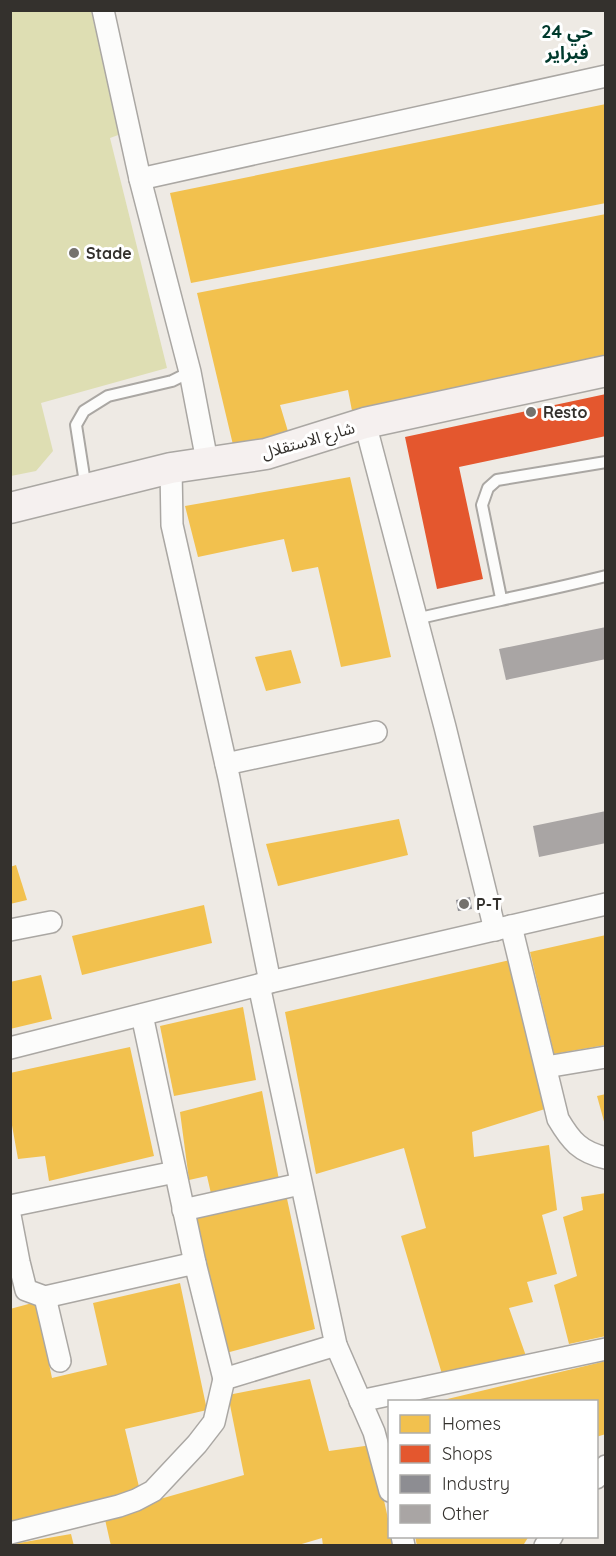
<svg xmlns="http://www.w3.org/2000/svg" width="616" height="1556" viewBox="0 0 616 1556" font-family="Quicksand,'Noto Sans Arabic',sans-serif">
  <rect width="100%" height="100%" fill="#eeeae4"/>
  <path fill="#dedeb3" d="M10,11H91L121,134L110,138L167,368L41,403L53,451L36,471L11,476Z"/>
  <g fill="#f2c14e">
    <path d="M606,104V203L191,283L170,193Z"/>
    <path d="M606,214V361L353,416L348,390L280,405L290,438L234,449L197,293Z"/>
    <path d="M350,477L391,657L341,667L318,567L292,572L284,539L198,557L185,506Z"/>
    <path d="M291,650L301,683L266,691L255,657Z"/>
    <path d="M399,819L408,855L278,886L266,844Z"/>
    <path d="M16,865L27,900L10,904V867Z"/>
    <path d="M204,905L212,943L82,975L72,936Z"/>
    <path d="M606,935V1045L554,1054L530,952Z"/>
    <path d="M510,960L545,1109L472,1132L474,1157L549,1145L557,1210L542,1215L557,1274L527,1282L533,1302L509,1308L526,1356L442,1374L401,1236L426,1228L404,1148L316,1174L285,1012Z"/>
    <path d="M41,975L52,1019L10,1029V982Z"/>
    <path d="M243,1007L256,1080L174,1096L160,1026Z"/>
    <path d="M130,1047L154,1156L49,1181L45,1156L18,1159L10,1114V1073Z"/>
    <path d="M262,1091L280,1185L212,1198L207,1176L189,1180L180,1112Z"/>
    <path d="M606,1094V1125H605L597,1096Z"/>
    <path d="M606,1193V1336L569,1344L554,1285L577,1276L563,1217L583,1210L581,1197Z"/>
    <path d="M286,1194L315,1329L226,1353L191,1214Z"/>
    <path d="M180,1283L207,1410L125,1429L141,1495L10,1524V1309L36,1302L52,1378L107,1365L93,1303Z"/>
    <path d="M606,1361V1434L596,1437V1402H435Z"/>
    <path d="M310,1379L329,1451L372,1445L390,1528V1536H391L393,1546H323L322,1538L295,1546H111L104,1515L244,1475L228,1395Z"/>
    <path d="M71,1534L74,1546H13V1544Z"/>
    <path d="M415,1536H529L524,1544L515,1546H417Z"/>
  </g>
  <path fill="#e4572e" d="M606,394V436L459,467L483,579L437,589L405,437Z"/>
  <path fill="#8d8d92" d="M470,897L472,909L458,911L456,900Z"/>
  <g fill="#a9a5a4">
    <path d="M606,627V659L506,680L499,649Z"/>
    <path d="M606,811V843L539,857L533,826Z"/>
  </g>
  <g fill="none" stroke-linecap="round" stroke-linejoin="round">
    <g stroke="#aaa7a3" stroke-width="14">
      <g id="lane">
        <path d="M86,489L76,425L84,411L108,396L172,381L190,372"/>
        <path d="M501,598L482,505L488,488L497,480L606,462"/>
        <path d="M416,619C479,604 542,592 606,576"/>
      </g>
    </g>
    <g stroke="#aaa7a3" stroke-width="24">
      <g id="street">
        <path d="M103,10L140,179L190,372L207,461"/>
        <path d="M140,179L606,76"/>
        <path d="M365,423L445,727L495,930"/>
        <path d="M171,468L172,525L229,778L270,982"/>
        <path d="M226,764L376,732"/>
        <path d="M511,926L558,1119C571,1141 580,1152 606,1158"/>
        <path d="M10,930L51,922"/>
        <path d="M259,985L336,1345L374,1432L390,1491"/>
        <path d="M142,1015L195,1263"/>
        <path d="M10,1048L270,982L606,904"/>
        <path d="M546,1067L606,1057"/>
        <path d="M10,1206L175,1172"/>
        <path d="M183,1210L300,1184"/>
        <path d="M10,1215L19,1262L26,1290L45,1297L195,1263L224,1379"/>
        <path d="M45,1297L60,1361"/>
        <path d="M360,1401L606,1349"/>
        <path d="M596,1478L606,1466"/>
        <path d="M10,1533L119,1506L136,1500L153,1491L197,1444L214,1422L224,1379L336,1345"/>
        <path d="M402,1536L404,1546"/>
        <path d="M545,1546L552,1536"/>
      </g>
    </g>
    <g stroke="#aaa7a3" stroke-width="33">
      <path id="secondary" d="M10,508L171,468L266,454L365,423L606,371"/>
    </g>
    <use href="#lane" stroke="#fcfcfb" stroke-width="10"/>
    <use href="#street" stroke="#fcfcfb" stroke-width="21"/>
    <use href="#secondary" stroke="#f5f0ef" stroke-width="30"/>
  </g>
  <g fill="#75726d" stroke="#fff" stroke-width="2">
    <circle cx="74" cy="253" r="6"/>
    <circle cx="531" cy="412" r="6"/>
    <circle cx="464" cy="904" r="6"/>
  </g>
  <g text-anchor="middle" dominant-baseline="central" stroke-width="6" stroke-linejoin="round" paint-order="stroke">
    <g font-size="16" font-weight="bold" fill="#34312d" stroke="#fff" text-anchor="start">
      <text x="86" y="253">Stade</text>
      <text x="543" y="412">Resto</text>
      <text x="476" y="904">P-T</text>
    </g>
    <g font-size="16" fill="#34312d" stroke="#fff">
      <text transform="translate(308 440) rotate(-16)">شارع الاستقلال</text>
    </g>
    <g font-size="18" font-weight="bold" fill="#003a2d" stroke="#fff">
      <text x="567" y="31">حي 24<tspan x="567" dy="21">فبراير</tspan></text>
    </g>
  </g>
  <rect width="616" height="1556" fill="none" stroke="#34312d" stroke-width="24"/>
  <rect x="388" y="1400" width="210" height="138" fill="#ffffff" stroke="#aeadab" stroke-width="1.5"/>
  <rect x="400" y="1415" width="30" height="18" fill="#f2c14e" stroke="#aeadab" stroke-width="1.5"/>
  <text x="442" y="1430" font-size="18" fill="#34312d">Homes</text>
  <rect x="400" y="1445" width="30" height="18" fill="#e4572e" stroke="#aeadab" stroke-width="1.5"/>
  <text x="442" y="1460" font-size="18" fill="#34312d">Shops</text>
  <rect x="400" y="1475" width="30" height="18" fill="#8d8d92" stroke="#aeadab" stroke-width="1.5"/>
  <text x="442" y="1490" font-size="18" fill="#34312d">Industry</text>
  <rect x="400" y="1505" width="30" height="18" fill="#a9a5a4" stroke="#aeadab" stroke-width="1.5"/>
  <text x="442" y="1520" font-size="18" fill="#34312d">Other</text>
</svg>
